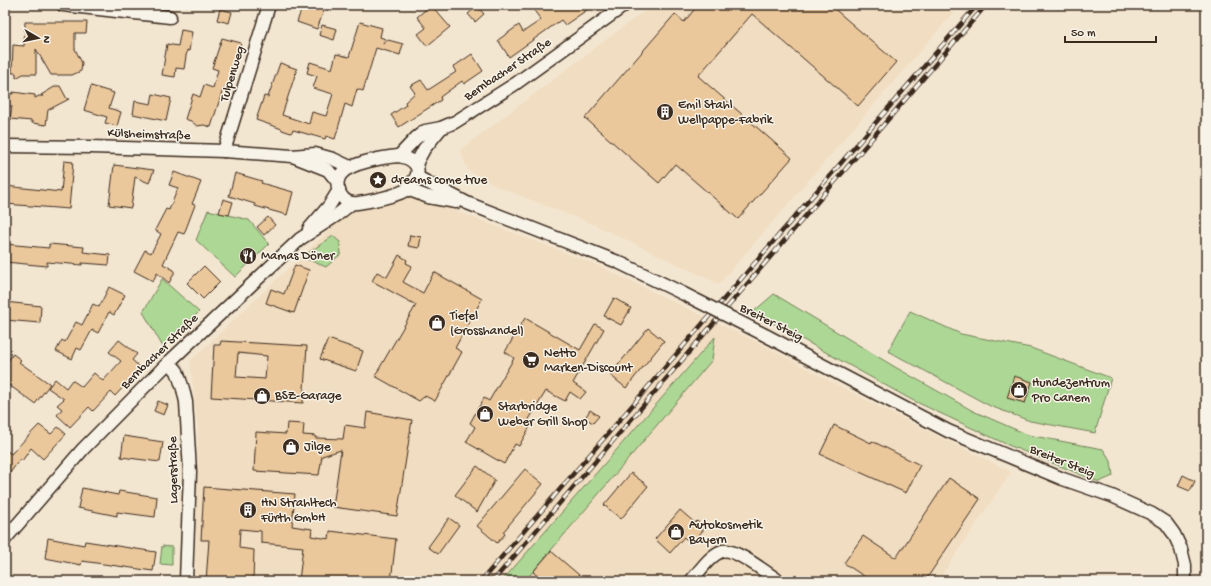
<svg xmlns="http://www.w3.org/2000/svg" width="1211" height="586" viewBox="0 0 1211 586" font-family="'Gochi Hand',sans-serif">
  <rect width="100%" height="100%" fill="#f3e6d1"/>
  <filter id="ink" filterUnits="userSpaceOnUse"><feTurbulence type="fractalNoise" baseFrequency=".025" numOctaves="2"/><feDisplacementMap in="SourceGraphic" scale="8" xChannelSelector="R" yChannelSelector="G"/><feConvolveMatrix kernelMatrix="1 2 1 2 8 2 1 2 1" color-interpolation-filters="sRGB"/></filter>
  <g filter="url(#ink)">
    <g fill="#f1ddc1">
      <path d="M652,5H960L719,284L595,225L498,187L468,170L460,150Z"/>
      <path d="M412,194L597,265L759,343L877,406L1011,472L938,581H525L711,360L714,338L502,581H195L198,428L190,361L338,222L354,210Z"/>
    </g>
    <g fill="#acd794" stroke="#748059">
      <path d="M208,210L249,220L269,244L235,277L196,240Z"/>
      <path d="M333,236L340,242L341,254L326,267L302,257Z"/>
      <path d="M162,279L199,312L163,347L143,312Z"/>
      <path d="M774,294L895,367L973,411L1028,435L1103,449L1111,461L1113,476L1099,482L1008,445L912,400L753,312Z"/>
      <path d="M910,311L961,334L1031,348L1111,378L1095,433L1030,421L990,406L888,351Z"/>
      <path d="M715,337L712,360L525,581H502Z"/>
      <path d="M162,546L172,547V565L160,564Z"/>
    </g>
    <g fill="#ebc89c" stroke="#3b2a1e" fill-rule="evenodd">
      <path d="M303,5H317L325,8L317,29L297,22Z"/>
      <path d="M431,5L450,27L427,46L418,34L426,28L417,17Z"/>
      <path d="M530,5H594L565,25L561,20L509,57L498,40L519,25L523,32L541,20Z"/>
      <path d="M698,5H830L896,62L858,106L752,14L698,76L792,158L738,219L675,164L659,183L585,118L675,14L684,22Z"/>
      <path d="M477,6L484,14L475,22L468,14Z"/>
      <path d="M220,9L232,12L229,23L217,20Z"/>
      <path d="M25,22H87L86,33H75V49L82,63L81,71L72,75H51L36,49V74H23L16,78V73H12L13,45L24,46Z"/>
      <path d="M360,22L382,28L380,37L385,39L383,44L388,40L403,44L400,55L376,48L363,91L357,89L352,107L345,104L335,139L326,136L325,139L293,130L291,133L282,130V129L256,120L264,96L268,97L280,63L297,69L282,115L309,124L312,112L326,116L333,94L313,88L317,76L307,73L310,62L332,69L336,54L349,57Z"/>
      <path d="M322,25L337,29L334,40L319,35Z"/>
      <path d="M181,30L192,32L189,51L187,50L184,69L176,68L175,77L162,75L167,44L178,46Z"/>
      <path d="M222,38L241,43L230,80L232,81L229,91L223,89L211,127L204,125L197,126L191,121L185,119L193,94L200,97L204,85L213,88L218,70L212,68Z"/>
      <path d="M472,54L483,71L464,84L462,81L440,97L441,100L399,127L391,115L406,105L405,102L415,93L410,86L421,80L428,90L456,72L453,67Z"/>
      <path d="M56,86H60L67,99H69L48,110L46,125L32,123V121L10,119L12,106H7L8,93L13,94V92L35,95V98L39,96H43L41,95Z"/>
      <path d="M91,86L114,93L109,108L121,112L117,126L105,123L107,117L84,110Z"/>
      <path d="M153,94L171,98L166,121L133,114L135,101L151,104Z"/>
      <path d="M64,161L73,162L69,209L5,204V186L61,192Z"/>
      <path d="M114,165L154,170L149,183L135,177L131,208L109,205Z"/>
      <path d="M174,172L201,182L192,204L195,205L184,234L178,232L163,264L174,270V274L169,283L157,273L153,281L134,271L145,250L151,253L161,234L155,230L166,209L169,210L178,188L169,185Z"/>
      <path d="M235,173L262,181L261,183L293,192L287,215L255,206V204L229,196Z"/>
      <path d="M223,199L233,202L229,215L219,213Z"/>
      <path d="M268,217L275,225L264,235L257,227Z"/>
      <path d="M410,235L421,237L419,248L408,246Z"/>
      <path d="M5,244L49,248V244L84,247L83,252L110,255L109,265L82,263V265L47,262V266L5,262Z"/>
      <path d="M399,255L407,260L406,263L412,266L403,282L423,293L434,272L482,299L455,348L462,352L435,401L425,396L419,401L375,376L416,305L372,281L377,272L387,277Z"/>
      <path d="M295,265L309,270L294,313L266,303L271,289L284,294Z"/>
      <path d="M204,266L220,282L203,299L187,283Z"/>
      <path d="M109,287L125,295L114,315L109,312L98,333L92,330L81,350L77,348L72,359L56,351L62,340L65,342L76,322L82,325L93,304L99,307Z"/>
      <path d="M614,298L631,308L621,325L604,316Z"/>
      <path d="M5,302L41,306L40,323L5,320Z"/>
      <path d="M525,318L580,350L595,324L604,329L573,383L586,392L580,399L570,392L565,401L546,391L528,421L532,423L519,446L515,444L504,464L466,442L475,427L470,423L484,398L489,401L514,358L505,352Z"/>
      <path d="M648,328L664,341L626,388L610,375Z"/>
      <path d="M328,339L363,351L356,371L320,359Z"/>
      <path d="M119,340L137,354L132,360L141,368L115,396L111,392L93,411L89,407L70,427L57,415L62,409L57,405L64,399L48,388L55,379L66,388L72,380L82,387L94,373L103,381L121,361L109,352Z"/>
      <path d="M221,341L307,346L303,403L211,397L214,345H220ZM238,353L267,356L265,379L236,377Z"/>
      <path d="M13,354L21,360L19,362L50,384L35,404L5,382V365Z"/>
      <path d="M1014,376L1032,382L1025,403L1007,398Z"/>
      <path d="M158,401L168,405L164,415L154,411Z"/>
      <path d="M590,410L599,416L593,423L585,418Z"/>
      <path d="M367,412L412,420L397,516L333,507L341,450L322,456L319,475L254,471L256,432L286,434L287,423L304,424L303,435L316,436L315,438L343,439L345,425L365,428Z"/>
      <path d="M39,425L51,434L58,427L66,434L43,459L31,448L22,461L20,459L5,480V449L11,454Z"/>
      <path d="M834,425L871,443L872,441L920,465L906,493L820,454Z"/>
      <path d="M124,436L163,442L160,462L121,457Z"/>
      <path d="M477,466L495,480L477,512L455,495Z"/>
      <path d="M525,469L543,484L503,532L505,534L497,543L477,526Z"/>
      <path d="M631,473L648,486L621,519L604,505Z"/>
      <path d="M1183,475L1195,481L1190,491L1178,486Z"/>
      <path d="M949,478L980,499L925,581H871L844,563L863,536L896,558Z"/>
      <path d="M204,487L295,494L292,526L312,529L311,536L329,539L330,531L396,539L391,581H299L303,547L261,543V531L240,529L239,548L254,550L253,581H206L209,540H201Z"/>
      <path d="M82,488L118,495L119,491L157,497L155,517L117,512V516L78,508Z"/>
      <path d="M680,510L695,523L697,521L705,528L691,544L684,537L670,553L655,539Z"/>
      <path d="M449,518L459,525L438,554L428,547Z"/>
      <path d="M48,538L84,545L85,541L156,552L153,571L82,561L81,565L45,558Z"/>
      <path d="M551,551L586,581H543L533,572Z"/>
    </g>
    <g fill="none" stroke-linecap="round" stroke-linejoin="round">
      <g stroke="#3b2a1e" stroke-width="15">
        <g id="minor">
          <path d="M63,5L170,17"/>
          <path d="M5,146L91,147L224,151L292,156L315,154L333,159L350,167"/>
          <path d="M224,151L269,5"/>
          <path d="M399,156C415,159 424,169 412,183C410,185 408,188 406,190C394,197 378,199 364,202C361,202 356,204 352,203C340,201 333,184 341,174C350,163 384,157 399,156Z"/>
          <path d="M399,156L416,138L425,131L441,128"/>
          <path d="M295,157L328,170L337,181"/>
          <path d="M416,164L424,149L441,128L455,122L515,84L625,5"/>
          <path d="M417,177L467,203L618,262L684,294"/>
          <path d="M407,189L428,197L456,202"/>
          <path d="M309,229L329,206L339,190"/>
          <path d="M765,335L948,431L1063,479L1112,496L1152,514L1166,523L1174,534L1181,549L1185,565V581"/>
          <path d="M169,362L177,371L183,389L186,402L190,472L186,581"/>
          <path d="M5,539L83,449L169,362L300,239L337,215L352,203"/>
          <path d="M691,581C700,571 709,556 722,551C734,547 768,574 779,581"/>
        </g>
      </g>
      <use href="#minor" stroke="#f7f3e8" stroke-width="12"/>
      <g stroke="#3b2a1e" stroke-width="4.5">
        <g id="rail">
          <path d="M481,581L977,5"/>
          <path d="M493,581L986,5"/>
        </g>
      </g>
      <use href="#rail" stroke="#f7f3e8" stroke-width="3" stroke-dasharray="9" stroke-linecap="butt"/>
      <g stroke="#3b2a1e" stroke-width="15" stroke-linecap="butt">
        <path id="minor-bridge" d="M684,294L765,335"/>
      </g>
      <use href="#minor-bridge" stroke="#f7f3e8" stroke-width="12"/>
    </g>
  </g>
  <defs>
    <g id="building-disc" transform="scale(0.9)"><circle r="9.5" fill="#3b2a1e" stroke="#f7f3e8"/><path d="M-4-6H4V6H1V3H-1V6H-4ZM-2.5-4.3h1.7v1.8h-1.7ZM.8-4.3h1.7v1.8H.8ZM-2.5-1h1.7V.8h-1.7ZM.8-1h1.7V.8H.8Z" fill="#fff"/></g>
    <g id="sight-disc" transform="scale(0.9)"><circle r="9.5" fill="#3b2a1e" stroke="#f7f3e8"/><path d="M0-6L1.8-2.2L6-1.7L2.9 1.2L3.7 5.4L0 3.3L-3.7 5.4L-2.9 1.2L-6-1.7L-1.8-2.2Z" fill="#fff"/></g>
    <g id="restaurant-disc" transform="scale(0.9)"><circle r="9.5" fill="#3b2a1e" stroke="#f7f3e8"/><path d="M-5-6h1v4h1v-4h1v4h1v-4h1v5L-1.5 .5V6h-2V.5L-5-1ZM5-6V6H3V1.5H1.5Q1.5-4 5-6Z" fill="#fff"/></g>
    <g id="shop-disc" transform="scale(0.9)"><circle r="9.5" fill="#3b2a1e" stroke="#f7f3e8"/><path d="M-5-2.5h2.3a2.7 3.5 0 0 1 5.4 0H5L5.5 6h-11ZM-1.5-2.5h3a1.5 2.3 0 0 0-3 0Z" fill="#fff"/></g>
    <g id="supermarket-disc" transform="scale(0.9)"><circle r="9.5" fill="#3b2a1e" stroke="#f7f3e8"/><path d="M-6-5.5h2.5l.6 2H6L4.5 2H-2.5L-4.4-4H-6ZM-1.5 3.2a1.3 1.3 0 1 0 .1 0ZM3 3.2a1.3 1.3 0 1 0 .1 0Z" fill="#fff"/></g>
  </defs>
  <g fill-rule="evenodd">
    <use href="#building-disc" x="665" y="112"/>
    <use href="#sight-disc" x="378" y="180"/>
    <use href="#restaurant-disc" x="248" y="256"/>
    <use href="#shop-disc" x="437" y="323"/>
    <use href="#supermarket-disc" x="531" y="360"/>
    <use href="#shop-disc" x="1019" y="390"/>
    <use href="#shop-disc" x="262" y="396"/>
    <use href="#shop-disc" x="485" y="414"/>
    <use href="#shop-disc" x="291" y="447"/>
    <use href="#building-disc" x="248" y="510"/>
    <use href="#shop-disc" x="676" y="532"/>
  </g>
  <g text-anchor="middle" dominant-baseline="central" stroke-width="3" stroke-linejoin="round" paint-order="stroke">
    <g font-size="13" fill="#3b2a1e" stroke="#f7f3e8">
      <text transform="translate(508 70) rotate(-34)">Bernbacher Straße</text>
      <text transform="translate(233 74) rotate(-73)">Tulpenweg</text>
      <text transform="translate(149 135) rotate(2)">Külsheimstraße</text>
      <text transform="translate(771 323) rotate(27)">Breiter Steig</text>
      <text transform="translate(160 352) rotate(-44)">Bernbacher Straße</text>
      <text transform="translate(1062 462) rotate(22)">Breiter Steig</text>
      <text transform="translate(174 470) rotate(-91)">Lagerstraße</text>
    </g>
    <g font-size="13" fill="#3b2a1e" stroke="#f7f3e8" text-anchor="start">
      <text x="678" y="105">Emil Stahl<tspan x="678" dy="15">Wellpappe-Fabrik</tspan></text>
      <text x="391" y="180">dreams come true</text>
      <text x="261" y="256">Mamas Döner</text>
      <text x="450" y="316">Tiefel<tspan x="450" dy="15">(Grosshandel)</tspan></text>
      <text x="544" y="353">Netto<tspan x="544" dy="15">Marken-Discount</tspan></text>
      <text x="1032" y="383">Hundezentrum<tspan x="1032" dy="15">Pro Canem</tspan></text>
      <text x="275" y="396">BSZ-Garage</text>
      <text x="498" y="407">Starbridge<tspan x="498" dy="15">Weber Grill Shop</tspan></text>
      <text x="304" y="447">Jilge</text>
      <text x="261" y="503">HN Strahltech<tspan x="261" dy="15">Fürth GmbH</tspan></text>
      <text x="689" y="525">Autokosmetik<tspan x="689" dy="15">Bayern</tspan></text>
    </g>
  </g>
  <rect width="1211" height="586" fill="none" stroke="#f7f3e8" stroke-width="20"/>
  <rect x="10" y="10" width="1191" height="566" fill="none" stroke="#3b2a1e" stroke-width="1.5" filter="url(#ink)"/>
  <g transform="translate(38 38) rotate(99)" stroke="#f7f3e8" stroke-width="3" paint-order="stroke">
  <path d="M0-3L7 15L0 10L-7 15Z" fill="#3b2a1e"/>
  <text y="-6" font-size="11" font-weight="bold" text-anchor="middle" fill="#3b2a1e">N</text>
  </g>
  <path d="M1065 36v6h91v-6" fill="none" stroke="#3b2a1e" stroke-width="2"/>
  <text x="1071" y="36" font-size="12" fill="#3b2a1e" stroke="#f7f3e8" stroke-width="3" paint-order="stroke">50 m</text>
</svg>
